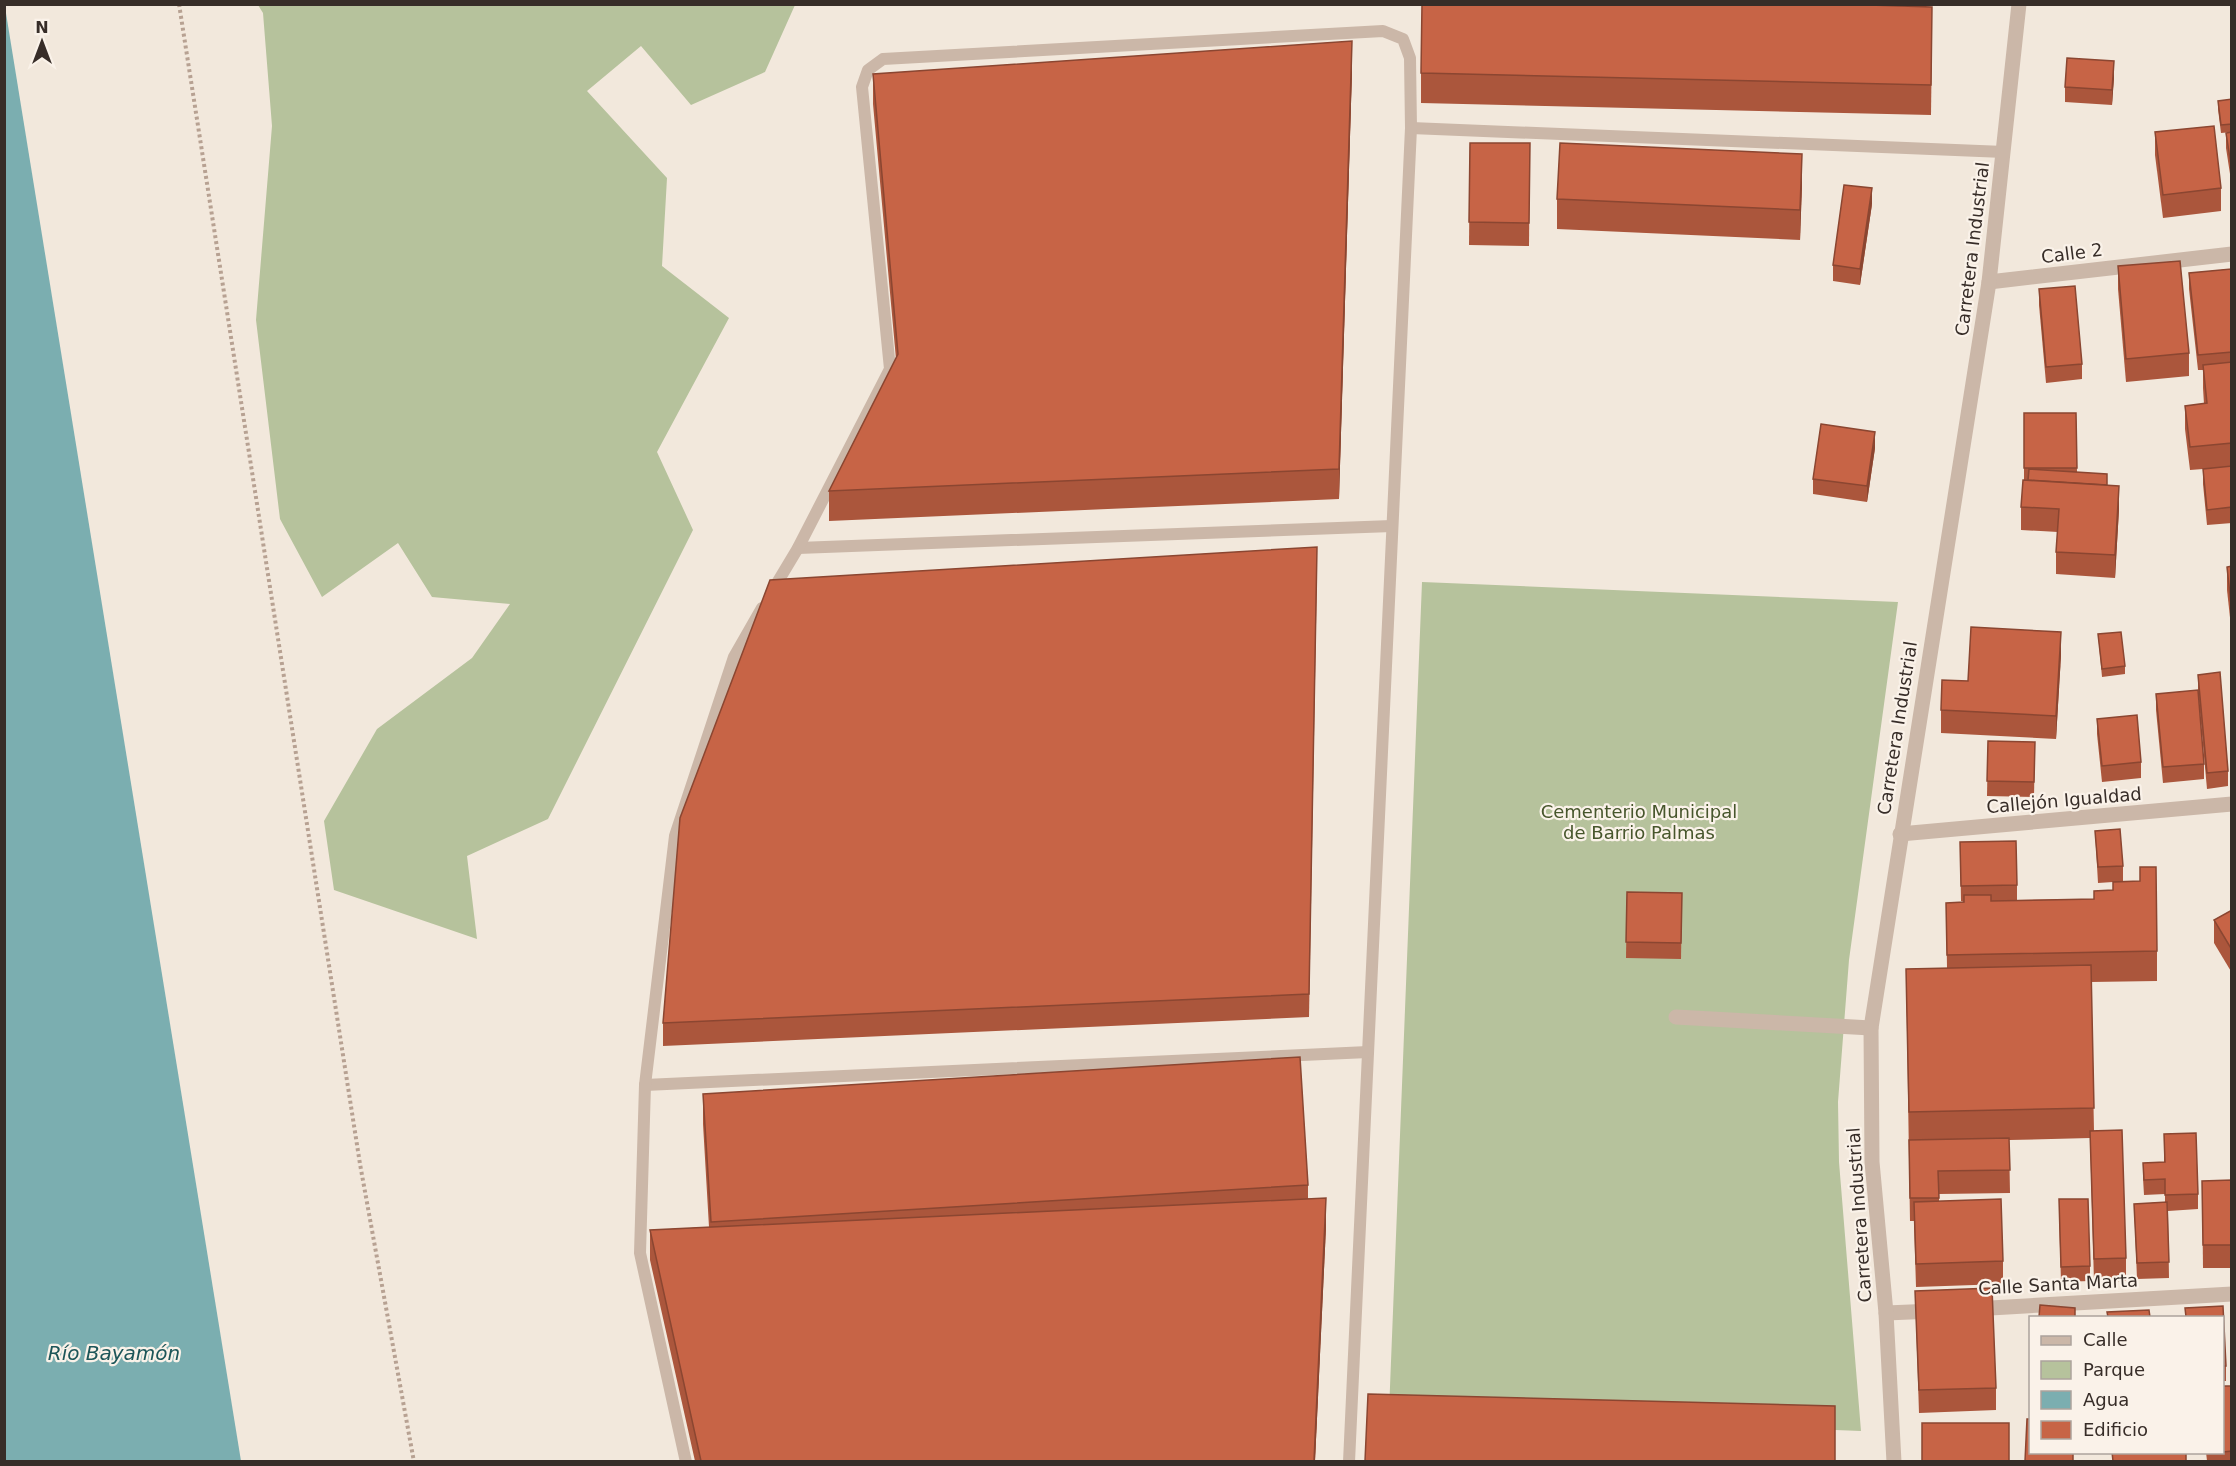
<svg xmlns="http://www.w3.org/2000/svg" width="2236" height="1466" viewBox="0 0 2236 1466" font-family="'DejaVu Sans',sans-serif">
  <rect width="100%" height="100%" fill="#f2e8dc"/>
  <g fill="#b6c29c">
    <path d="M258,5H795L765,72L691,105L641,46L587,91L667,178L662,266L729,318L657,452L693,530L548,819L467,856L477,939L334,890L324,821L377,729L472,658L510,604L432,597L398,543L322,597L280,519L256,320L272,126L263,13Z"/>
    <path d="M1422,582L1898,602L1849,960L1838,1102L1839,1162L1861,1431L1389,1412Z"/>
  </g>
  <path fill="#7baeb0" d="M5,7L241,1461H5Z"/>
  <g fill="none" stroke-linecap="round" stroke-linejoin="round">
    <path stroke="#b7a192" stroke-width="4" stroke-dasharray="3 3" stroke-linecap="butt" d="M179,4L360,1164L414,1462"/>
    <g stroke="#cbb7a8" stroke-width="12">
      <path d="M1411,128L2004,152"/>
      <path d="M798,548L1392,526"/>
      <path d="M771,593L798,548L890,369L862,87L868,70L883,59L1383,31L1403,39L1410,58L1411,128L1349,1462"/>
      <path d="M645,1085L1368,1052"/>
      <path d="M686,1462L640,1253L645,1085L675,836L734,657L762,608"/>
    </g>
    <g stroke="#cbb7a8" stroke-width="15">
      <path d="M1989,282L2232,254"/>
      <path d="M1900,834L2232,804"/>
      <path d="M1676,1017L1871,1028"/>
      <path d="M1973,1309L2232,1294"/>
      <path d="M1886,1313L1934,1311"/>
    </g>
    <path stroke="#cbb7a8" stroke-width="15" d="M1894,1462L1886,1313L1872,1162L1871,1028L1989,282L2019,4"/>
  </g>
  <g fill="#ab563c">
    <path d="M1932,37L1931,115L1421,103V73Z"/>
    <path d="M1352,71L1339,499L829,521V491L896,359L873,104V74Z"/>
    <path d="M2114,77L2112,105L2065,102V87Z"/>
    <path d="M2232,99V132L2221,133L2218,109V101Z"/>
    <path d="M2155,132L2221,188V211L2163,218L2155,155Z"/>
    <path d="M2232,132V187L2226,148V133Z"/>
    <path d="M1470,143H1530L1529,246L1469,245Z"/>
    <path d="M1802,184L1800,240L1557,229V199Z"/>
    <path d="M1872,204L1860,285L1833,281V265Z"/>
    <path d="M2118,266L2189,353V376L2126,382L2118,289Z"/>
    <path d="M2231,269L2232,523L2207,525L2203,484V469L2190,470L2185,429V406L2204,404L2203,388V370H2198L2189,289V273Z"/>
    <path d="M2039,289L2082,364V379L2046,383L2039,305Z"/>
    <path d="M2024,413H2076L2077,472L2107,485L2119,509L2115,578L2056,574V552L2058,532L2021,530V507L2024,480Z"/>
    <path d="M1875,448L1867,502L1813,494V479Z"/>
    <path d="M2232,566V636L2227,590V567Z"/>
    <path d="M1317,570L1309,1017L663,1046V1023Z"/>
    <path d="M2098,634L2125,666V674L2102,677Z"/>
    <path d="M2061,655L2056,739L1941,733V710L1968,681Z"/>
    <path d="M2198,675L2228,771V786L2207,789L2198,690Z"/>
    <path d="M2156,694L2204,764V779L2163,783L2156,710Z"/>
    <path d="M2097,719L2141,762V778L2102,782L2097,734Z"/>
    <path d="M1988,741L2035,742L2034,797L1987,796Z"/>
    <path d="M2095,831L2123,866V881L2157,951V981L2091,982L2094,1131L2126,1258V1281L2094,1282L2090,1138L2009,1140L2010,1193L1939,1194V1201L2003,1261V1284L1916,1287L1914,1221H1910L1906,969L1947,968L1946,903L1964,902L1961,901L1960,842L2017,885V900L2094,899L2113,890V882L2098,883Z"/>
    <path d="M1627,892L1682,893L1681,959L1626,958Z"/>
    <path d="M2232,910V973L2214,943V920Z"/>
    <path d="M703,1094L1308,1185V1198L1326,1227L1315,1461H695L650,1260V1230L709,1227L703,1124Z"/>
    <path d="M2164,1134L2198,1194V1209L2168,1211L2169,1278L2137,1279L2134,1204L2165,1202V1194L2144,1195L2143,1178V1163L2164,1162Z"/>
    <path d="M2232,1180V1268H2203L2202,1181Z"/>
    <path d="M2059,1215L2090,1266V1281L2061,1282Z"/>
    <path d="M1915,1291L1996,1388V1410L1919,1413Z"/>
    <path d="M2223,1317L2226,1366V1381H2223Z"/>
    <path d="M2223,1386H2232V1461H2207L2206,1452H2223Z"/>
  </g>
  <g fill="#8b4631">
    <path d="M1352,41V71L1339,499V469Z"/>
    <path d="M2114,61V77L2112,105V90Z"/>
    <path d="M1802,154V184L1800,240V210Z"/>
    <path d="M1872,188V204L1860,285V269Z"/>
    <path d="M1875,432V448L1867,502V486Z"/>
    <path d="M2119,486V509L2115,578V555Z"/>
    <path d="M2061,632V655L2056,739V716Z"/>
    <path d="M1326,1198V1227L1315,1461H1314Z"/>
  </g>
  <g fill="#c76446" stroke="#8b4631" stroke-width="1.5">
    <path d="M1422,4H1837L1932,7L1931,85L1421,73Z"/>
    <path d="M1352,41L1339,469L829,491L898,354L873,74Z"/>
    <path d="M2067,58L2114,61L2112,90L2065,87Z"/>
    <path d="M2232,99V124L2221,125L2218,101Z"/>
    <path d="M2214,126L2221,188L2163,195L2155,132Z"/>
    <path d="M2232,132V171L2226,133Z"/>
    <path d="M1470,143H1530L1529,223L1469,222Z"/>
    <path d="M1560,143L1802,154L1800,210L1557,199Z"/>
    <path d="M1844,185L1872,188L1860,269L1833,265Z"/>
    <path d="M2180,261L2189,353L2126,359L2118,266Z"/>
    <path d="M2231,269L2232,352L2198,355L2189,273Z"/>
    <path d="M2075,286L2082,364L2046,367L2039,289Z"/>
    <path d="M2232,362V443L2190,447L2185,406L2207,403L2203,365Z"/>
    <path d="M2024,413H2076L2077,468H2024Z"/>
    <path d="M1821,424L1875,432L1867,486L1813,479Z"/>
    <path d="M2232,466V507L2207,510L2203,469Z"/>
    <path d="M2029,469L2107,474V485L2028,480Z"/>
    <path d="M2023,480L2119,486L2115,555L2056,552L2059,509L2021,507Z"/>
    <path d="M1317,547L1309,994L663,1023L680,818L770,580Z"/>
    <path d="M2232,566V613L2227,567Z"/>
    <path d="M1971,627L2061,632L2056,716L1941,710L1942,680L1968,681Z"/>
    <path d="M2121,632L2125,666L2102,669L2098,634Z"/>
    <path d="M2220,672L2228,771L2207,773L2198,675Z"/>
    <path d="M2198,690L2204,764L2163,767L2156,694Z"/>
    <path d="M2137,715L2141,762L2102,766L2097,719Z"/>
    <path d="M1988,741L2035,742L2034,782L1987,781Z"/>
    <path d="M2120,829L2123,866L2098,867L2095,831Z"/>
    <path d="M2016,841L2017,885L1961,886L1960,842Z"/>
    <path d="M2140,867H2156L2157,951L1947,955L1946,903L1964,902V895H1991V901L2094,899V891L2113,890V882L2140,881Z"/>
    <path d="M1627,892L1682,893L1681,943L1626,942Z"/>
    <path d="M2232,910V950L2214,920Z"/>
    <path d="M2091,965L2094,1108L1909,1112L1906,969Z"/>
    <path d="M1300,1057L1308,1185L711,1222L703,1094Z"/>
    <path d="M2122,1130L2126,1258L2094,1259L2090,1131Z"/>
    <path d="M2196,1133L2198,1194L2165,1195V1179L2144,1180L2143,1163L2165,1162L2164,1134Z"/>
    <path d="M2009,1138L2010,1170L1938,1171L1939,1198H1910L1909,1140Z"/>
    <path d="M2232,1180V1245H2203L2202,1181Z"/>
    <path d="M1326,1198L1314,1461H701L650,1230Z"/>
    <path d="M2001,1199L2003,1261L1916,1264L1914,1202Z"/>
    <path d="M2059,1199H2088L2090,1266L2061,1267Z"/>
    <path d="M2167,1202L2169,1262L2137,1263L2134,1204Z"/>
    <path d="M1992,1288L1996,1388L1919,1390L1915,1291Z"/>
    <path d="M2040,1305L2075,1308V1317H2039Z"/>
    <path d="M2223,1306L2226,1366H2223V1317H2186L2185,1308Z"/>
    <path d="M2149,1310L2150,1317H2108L2107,1312Z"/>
    <path d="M2223,1386H2232V1451L2223,1452Z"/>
    <path d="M1368,1394L1835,1406V1461H1365Z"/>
    <path d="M2027,1419H2031V1452H2073V1461H2025Z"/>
    <rect x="1922" y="1423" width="87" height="38"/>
    <path d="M2112,1452H2186V1461H2113Z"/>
  </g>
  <g text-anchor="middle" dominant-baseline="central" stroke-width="4.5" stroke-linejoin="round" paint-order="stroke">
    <g font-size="18" fill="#372d28" stroke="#faf2e9">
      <text transform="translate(1972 249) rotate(-83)">Carretera Industrial</text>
      <text transform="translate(2072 253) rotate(-7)">Calle 2</text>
      <text transform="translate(1897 728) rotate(-81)">Carretera Industrial</text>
      <text transform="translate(2064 800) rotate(-5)">Callejón Igualdad</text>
      <text transform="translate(1859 1215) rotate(-94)">Carretera Industrial</text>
      <text transform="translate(2058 1284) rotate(-3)">Calle Santa Marta</text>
    </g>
    <g font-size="18" fill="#47562c" stroke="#faf2e9">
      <text x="1639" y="811">Cementerio Municipal<tspan x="1639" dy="21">de Barrio Palmas</tspan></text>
    </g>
    <g font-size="20" font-style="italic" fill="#1d5659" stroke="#faf2e9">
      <text x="114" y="1353">Río Bayamón</text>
    </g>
  </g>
  <rect width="2236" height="1466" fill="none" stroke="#372d28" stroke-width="12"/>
  <rect x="2029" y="1316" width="195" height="138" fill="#faf2e9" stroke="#aca39c" stroke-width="1.5"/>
  <rect x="2041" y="1336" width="30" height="9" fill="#cbb7a8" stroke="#aca39c" stroke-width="1.5"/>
  <text x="2083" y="1346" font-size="18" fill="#372d28">Calle</text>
  <rect x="2041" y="1361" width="30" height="18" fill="#b6c29c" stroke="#aca39c" stroke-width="1.5"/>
  <text x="2083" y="1376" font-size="18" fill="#372d28">Parque</text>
  <rect x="2041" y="1391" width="30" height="18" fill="#7baeb0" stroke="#aca39c" stroke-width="1.5"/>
  <text x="2083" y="1406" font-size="18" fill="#372d28">Agua</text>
  <rect x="2041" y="1421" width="30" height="18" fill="#c76446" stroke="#aca39c" stroke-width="1.5"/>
  <text x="2083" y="1436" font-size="18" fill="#372d28">Edificio</text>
  <g transform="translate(42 42)" stroke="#faf2e9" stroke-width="4.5" paint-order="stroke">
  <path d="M0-4.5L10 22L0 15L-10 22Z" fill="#372d28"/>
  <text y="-9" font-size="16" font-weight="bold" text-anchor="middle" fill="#372d28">N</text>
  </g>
</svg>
